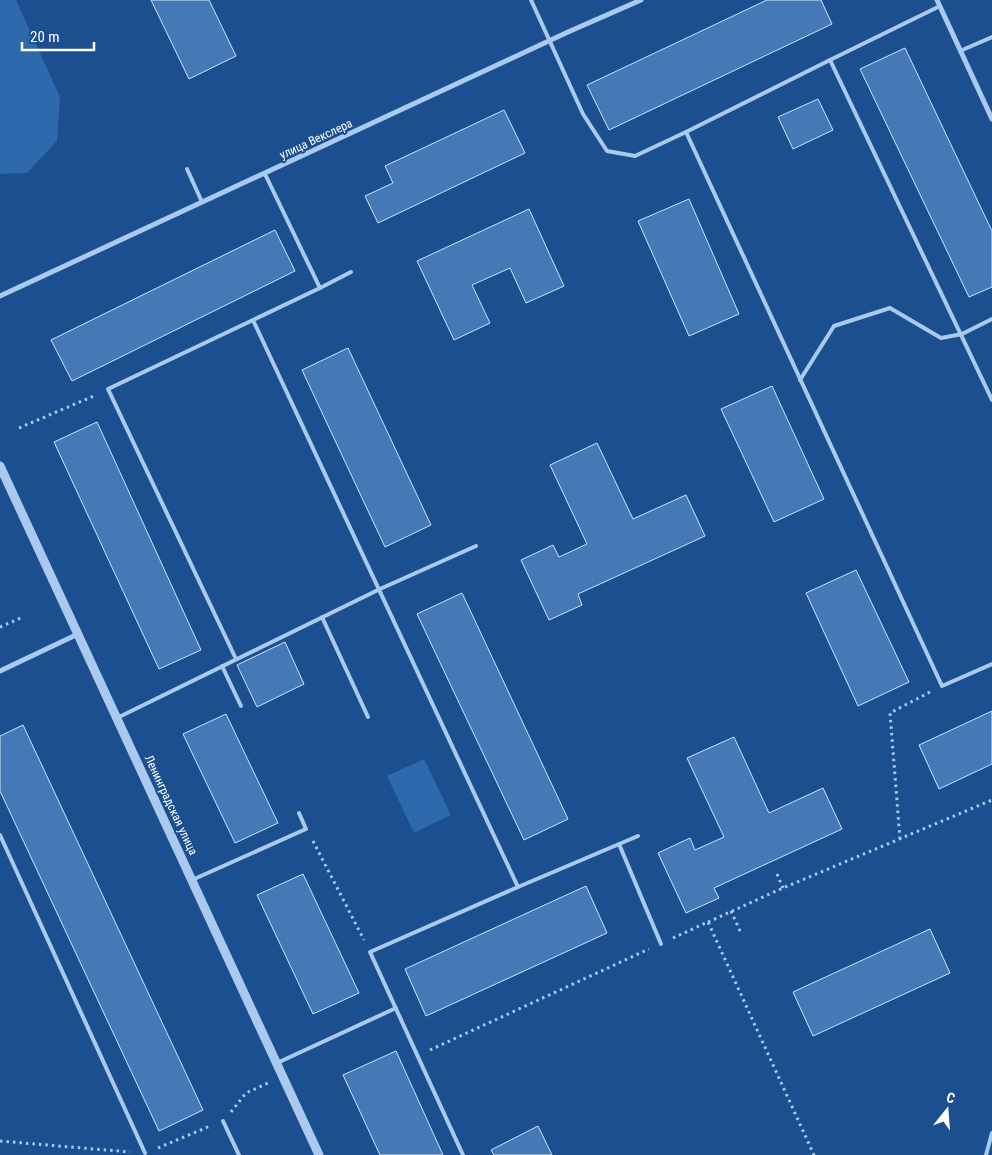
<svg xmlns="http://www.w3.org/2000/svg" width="992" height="1155" viewBox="0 0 992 1155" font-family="'Roboto Condensed',sans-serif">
  <rect width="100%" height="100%" fill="#1b4f8f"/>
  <g fill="#2e69ad">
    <path d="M0,0H16L60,97L57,141L27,173L0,174Z"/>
    <path d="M424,759L451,815L414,833L387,776Z"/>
  </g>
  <g fill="#4478b7" stroke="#cfe3fa">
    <path d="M151,0H209L236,56L189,79Z"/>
    <path d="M767,0H821L832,24L609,130L587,85Z"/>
    <path d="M905,48L992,231V287L969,297L860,69Z"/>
    <path d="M818,99L833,130L793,149L778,117Z"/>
    <path d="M504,110L525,153L378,223L365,196L393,183L385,166Z"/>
    <path d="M689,199L739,314L689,336L638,221Z"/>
    <path d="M529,209L564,286L526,303L510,268L472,285L490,323L454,340L417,261Z"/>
    <path d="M275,230L295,271L72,381L51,340Z"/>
    <path d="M348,348L431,525L385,547L302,370Z"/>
    <path d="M772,386L824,499L774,522L721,409Z"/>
    <path d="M97,422L201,650L159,669L54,442Z"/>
    <path d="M597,443L633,519L686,495L705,536L578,594L582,605L549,620L521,560L553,545L559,557L587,544L550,465Z"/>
    <path d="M856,570L909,682L858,706L806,593Z"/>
    <path d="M462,593L568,819L524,840L417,614Z"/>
    <path d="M285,642L304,684L257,707L237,665Z"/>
    <path d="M992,711V764L939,789L919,745Z"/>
    <path d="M226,714L278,823L235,843L183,734Z"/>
    <path d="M23,725L203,1110L159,1131L0,791V736Z"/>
    <path d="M734,737L769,813L823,788L842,829L714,888L719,898L686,913L658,853L690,838L695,850L724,837L687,758Z"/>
    <path d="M303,874L359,993L313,1014L257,895Z"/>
    <path d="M586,886L607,933L426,1016L405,969Z"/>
    <path d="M930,929L950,973L813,1036L793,992Z"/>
    <path d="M396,1051L443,1155H380L343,1075Z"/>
    <path d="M538,1126L552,1155H494L491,1150Z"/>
  </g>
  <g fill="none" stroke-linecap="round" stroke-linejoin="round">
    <g stroke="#a9c9ee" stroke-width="3" stroke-dasharray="2.5 4" stroke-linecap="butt">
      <path d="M19,428L96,395"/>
      <path d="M0,627L23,617"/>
      <path d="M900,839L890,713L930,692"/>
      <path d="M313,841L364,940"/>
      <path d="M777,874L783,888"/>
      <path d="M731,911L741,933"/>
      <path d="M708,922L783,888L992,800"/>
      <path d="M673,938L708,922L814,1155"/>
      <path d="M430,1050L649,949"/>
      <path d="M231,1112L246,1093L268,1083"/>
      <path d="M0,1141L130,1152"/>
      <path d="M158,1148L210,1126"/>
    </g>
    <g stroke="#a9c9ee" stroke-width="4">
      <path d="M531,0L583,114L607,151L635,156L686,132L942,686L992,664"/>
      <path d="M960,51L992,37"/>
      <path d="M830,60L940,6"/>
      <path d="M686,132L830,60L992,400"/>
      <path d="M187,169L202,202"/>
      <path d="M265,174L320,288L253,320L518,887L370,952L463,1155"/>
      <path d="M320,288L351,272"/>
      <path d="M800,380L834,326L890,308L941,338L962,334L992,319"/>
      <path d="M322,617L368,717"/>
      <path d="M236,659L108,389L253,320"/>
      <path d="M222,666L241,706"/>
      <path d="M117,718L380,589L476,546"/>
      <path d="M0,835L145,1153"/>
      <path d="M619,844L661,944"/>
      <path d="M192,880L306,829L299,813"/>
      <path d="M518,887L638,836"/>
      <path d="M277,1063L396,1008"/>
      <path d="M223,1121L239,1155"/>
      <path d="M986,1155L992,1133"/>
    </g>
    <g stroke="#a9c9ee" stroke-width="5">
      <path d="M937,0L992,119"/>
      <path d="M0,296L568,32L641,0"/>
      <path d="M0,671L78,634"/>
    </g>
    <path stroke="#a9c9ee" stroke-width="9" d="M0,466L319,1155"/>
  </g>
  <g text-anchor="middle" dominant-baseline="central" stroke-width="4" stroke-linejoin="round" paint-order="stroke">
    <g font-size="12" fill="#fff" stroke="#1b4f8f">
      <text transform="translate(316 139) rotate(-25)">улица Векслера</text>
      <text transform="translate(171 805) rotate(65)">Ленинградская улица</text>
    </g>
  </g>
  <g transform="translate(947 1110) rotate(17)" stroke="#1b4f8f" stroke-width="4" paint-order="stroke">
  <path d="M0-4L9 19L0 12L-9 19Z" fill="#ffffff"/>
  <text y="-8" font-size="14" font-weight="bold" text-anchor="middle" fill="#ffffff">С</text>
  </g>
  <path d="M22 42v8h72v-8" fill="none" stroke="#ffffff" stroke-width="2.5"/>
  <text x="30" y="42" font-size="15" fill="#ffffff" stroke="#1b4f8f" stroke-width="4" paint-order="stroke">20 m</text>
</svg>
